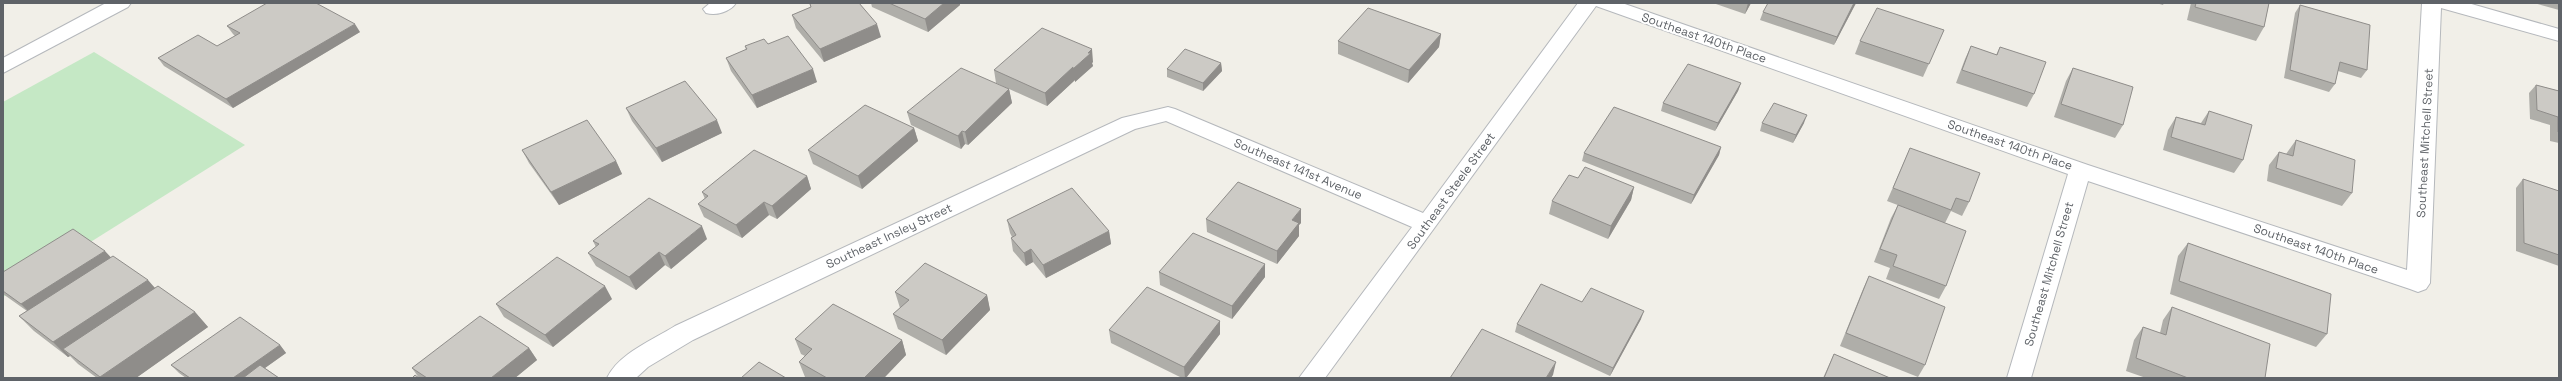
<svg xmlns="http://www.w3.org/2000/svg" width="2562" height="381" viewBox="0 0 2562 381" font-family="'Space Grotesk',sans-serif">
  <rect width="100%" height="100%" fill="#f1efe8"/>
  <path fill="#c5e8c5" d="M94,52L245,145L3,297V102Z"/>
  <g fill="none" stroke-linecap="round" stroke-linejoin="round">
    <g stroke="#b5b8bc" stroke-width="2">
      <g id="street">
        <path d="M106,3H131L128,7L3,73V58Z"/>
        <path d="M710,3H736C730,12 716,16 706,13L703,9Z"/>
        <path d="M1578,3H1622L2088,165L2407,270L2422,3H2468L2559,29V41L2441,8L2430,283L2426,289L2418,292L2410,289L2088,181L2031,378H2007L2068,174L1596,6L1325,378H1299L1412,227L1166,121L1135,129L693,340L648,367L636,378H607C619,353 653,340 675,326L1122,118L1168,107L1175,109L1423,213Z"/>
      </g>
    </g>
    <use href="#street" fill="#fff" fill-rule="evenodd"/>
  </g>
  <g fill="#afaea9">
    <path d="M871,3H960V5L928,32L872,7Z"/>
    <path d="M1713,3H1751L1745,14Z"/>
    <path d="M1856,3L1834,45L1760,20L1763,12Z"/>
    <path d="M2156,3H2164L2163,5Z"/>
    <path d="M2191,3H2269L2264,27L2256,41L2187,20Z"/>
    <path d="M2534,3H2559V10Z"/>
    <path d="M810,4L881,37L824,62L796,28L792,15L811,7Z"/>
    <path d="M2300,5L2367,70L2361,78L2338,71L2335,84L2329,92L2284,78L2295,13Z"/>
    <path d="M227,26L360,32L233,108L164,66L158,58L217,46L235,36L233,34Z"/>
    <path d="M1944,30L1923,77L1855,54L1860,41Z"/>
    <path d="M1441,34L1439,47L1408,83L1338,54V41Z"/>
    <path d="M768,44L817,82L757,108L731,71L726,58L746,50L745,46Z"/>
    <path d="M1971,46L1996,55L2000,47L2034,94L2027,107L1956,83L1965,59Z"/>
    <path d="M1093,62L1092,63L1093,66L1075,82V80L1047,106L996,83L994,70Z"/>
    <path d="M1221,63L1222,71L1203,91L1167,77V69Z"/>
    <path d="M2073,68L2123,125L2115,138L2054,117L2066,81Z"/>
    <path d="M1741,83L1738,91L1715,131L1661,111L1663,103Z"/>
    <path d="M2536,85L2559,91V143L2550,141V125L2530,119L2529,93Z"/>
    <path d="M1009,89L1012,103L968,145L965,144L961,149L911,125L907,112Z"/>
    <path d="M626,108L722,133L662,162L632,121Z"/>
    <path d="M2209,111L2243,160L2234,173L2163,150L2168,130L2176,117L2201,123Z"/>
    <path d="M1762,123H1804L1793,143L1760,131Z"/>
    <path d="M914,128L918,141L862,189L813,164L808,150Z"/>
    <path d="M2296,140L2352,193L2342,206L2267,181L2269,165L2279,152L2286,154Z"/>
    <path d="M1721,147L1719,155L1691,204L1582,161L1584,153Z"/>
    <path d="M1910,148L1969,202L1962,216L1951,211L1945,223L1887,201Z"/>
    <path d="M522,150L616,161L622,174L559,205L529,163Z"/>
    <path d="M807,176L811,189L777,219L769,215L742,238L704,217L698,204L705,199L702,192Z"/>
    <path d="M2523,179L2559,191V266L2516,251V188Z"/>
    <path d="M1634,187L1631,200L1608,239L1549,214L1552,201Z"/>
    <path d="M1898,205L1946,286L1939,299L1886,279L1890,268L1874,262L1891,218Z"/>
    <path d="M1206,219L1301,223L1299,225V236L1277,264L1207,232Z"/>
    <path d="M1007,220L1109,231L1111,244L1046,278L1033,262L1026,266L1013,251L1011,238L1012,237L1010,233Z"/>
    <path d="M707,239L671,269L665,265L636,290L596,266L588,253L596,247L593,241Z"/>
    <path d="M2188,243L2327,334L2316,347L2170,294L2178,256Z"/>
    <path d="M111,257L155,288L195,312L208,327L136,378H97L78,364L70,356L68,357L34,331L19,316L27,311L3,294V272Z"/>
    <path d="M1159,272L1265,277L1232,319L1160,285Z"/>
    <path d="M1869,276L1925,365L1918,377L1840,346L1863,289Z"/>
    <path d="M895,292L987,295L990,310L946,355L898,329L893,314L900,308Z"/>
    <path d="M612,299L553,347L504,317L496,304Z"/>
    <path d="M1582,302L1641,319L1610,376L1515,332L1517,324Z"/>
    <path d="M2172,307L2265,378H2146L2126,371L2134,340L2143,327L2160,333L2163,320Z"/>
    <path d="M1220,321V334L1186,378H1182L1111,343L1109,330Z"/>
    <path d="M795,339L902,340L906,355L884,378H807L805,377L799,362L805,356L801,354Z"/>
    <path d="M280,345L286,353L265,368L279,378H186L179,373L171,365Z"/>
    <path d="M529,348L537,360L515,378H419L412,368Z"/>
    <path d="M1834,354L1890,378H1823Z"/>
  </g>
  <g fill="#8f8d8a">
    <path d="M944,3H960V5L928,32L925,19Z"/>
    <path d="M1748,3H1751L1745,14Z"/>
    <path d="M1854,3H1856L1834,45L1837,37Z"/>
    <path d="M355,24L360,32L233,108L226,99Z"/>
    <path d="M877,24L881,37L824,62L820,49Z"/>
    <path d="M1441,34L1439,47L1408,83L1409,70Z"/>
    <path d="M1092,49L1093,62L1092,63L1093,66L1075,82V80L1047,106L1045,93L1088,53Z"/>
    <path d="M1221,63L1222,71L1203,91V83Z"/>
    <path d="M813,69L817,82L757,108L752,95Z"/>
    <path d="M1741,83L1738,91L1715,131L1718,123Z"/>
    <path d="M1009,89L1012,103L968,145L965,132Z"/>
    <path d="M1807,115L1804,123L1793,143L1796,135Z"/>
    <path d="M717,120L722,133L662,162L656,148Z"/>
    <path d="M914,128L918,141L862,189L858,176Z"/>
    <path d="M962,131L965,144L961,149L958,136Z"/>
    <path d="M1721,147L1719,155L1691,204L1694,195Z"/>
    <path d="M616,161L622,174L559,205L551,192Z"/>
    <path d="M807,176L811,189L777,219L772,206Z"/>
    <path d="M1634,187L1631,200L1608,239L1611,226Z"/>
    <path d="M764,202L769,215L742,238L736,225Z"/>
    <path d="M1301,209V223L1299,225V236L1277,264V251L1292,220Z"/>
    <path d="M702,226L707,239L671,269L665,256Z"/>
    <path d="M1109,231L1111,244L1046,278L1043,265Z"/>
    <path d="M1031,249L1033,262L1026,266L1024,253Z"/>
    <path d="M105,251L117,264L34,317L21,304Z"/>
    <path d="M659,252L665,265L636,290L629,277Z"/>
    <path d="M1265,264V277L1232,319V306Z"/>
    <path d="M148,280L161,295L63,349L70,356L68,357L53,342Z"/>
    <path d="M605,286L612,299L553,347L545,335Z"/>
    <path d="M987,295L990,310L946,355L942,340Z"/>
    <path d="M1644,311L1641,319L1610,376L1613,368Z"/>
    <path d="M195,312L208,327L136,378H101L100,377Z"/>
    <path d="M1220,321V334L1186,378H1185L1184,367Z"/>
    <path d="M902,340L906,355L884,378H864Z"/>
    <path d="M280,345L286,353L251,378H233Z"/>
    <path d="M529,348L537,360L515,378H491Z"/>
    <path d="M1556,362L1553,375L1551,378H1546Z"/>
  </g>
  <g fill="#cccac5" stroke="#8f8d8a">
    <path d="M267,3H316L355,24L226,99L158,58L198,35L217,46L240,33L227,26Z"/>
    <path d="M812,3H859L877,24L820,49L792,15L811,7L810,4Z"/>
    <path d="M889,3H944L925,19Z"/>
    <path d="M1768,3H1854L1837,37L1763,12Z"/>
    <path d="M2196,3H2269L2264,27L2195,7Z"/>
    <path d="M2300,5L2370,25L2367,70L2340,62L2335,84L2290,70Z"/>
    <path d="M1368,8L1441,34L1409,70L1338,41Z"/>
    <path d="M1877,8L1944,30L1929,64L1860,41Z"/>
    <path d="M1042,28L1092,49L1088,53H1091L1073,69V67L1045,93L994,70Z"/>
    <path d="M788,36L813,69L752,95L726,58L747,49L745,46L764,39L768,44Z"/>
    <path d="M1971,46L1997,55L2000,47L2046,62L2034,94L1962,70Z"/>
    <path d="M1185,49L1221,63L1203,83L1167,69Z"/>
    <path d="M1688,64L1741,83L1718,123L1663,103Z"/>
    <path d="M961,68L1009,89L965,132L962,131L958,136L907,112Z"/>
    <path d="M2073,68L2133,87L2123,125L2061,104Z"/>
    <path d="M685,81L717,120L656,148L626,108Z"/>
    <path d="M2536,85L2559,91V133L2558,132V117L2537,110Z"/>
    <path d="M1774,103L1807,115L1796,135L1762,123Z"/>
    <path d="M865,105L914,128L858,176L808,150Z"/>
    <path d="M1614,107L1721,147L1694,195L1584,153Z"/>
    <path d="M2209,111L2252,125L2243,160L2171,137L2176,117L2205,125Z"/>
    <path d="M587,120L616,161L551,192L522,150Z"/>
    <path d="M2296,140L2355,160L2352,193L2276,168L2279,152L2293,156Z"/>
    <path d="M1910,148L1980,173L1969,202L1956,198L1951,210L1893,188Z"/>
    <path d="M754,150L807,176L772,206L764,202L736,225L698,204L708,196L702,192Z"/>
    <path d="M1585,167L1634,187L1611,226L1552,201L1569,175L1578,178Z"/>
    <path d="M2523,179L2559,191V255L2524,243Z"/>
    <path d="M1238,182L1301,209L1292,220L1299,223L1277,251L1206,219Z"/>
    <path d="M1072,188L1109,231L1043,265L1031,249L1024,253L1011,238L1016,235L1007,220Z"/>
    <path d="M649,198L702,226L665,256L659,252L629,277L588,253L599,244L593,241Z"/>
    <path d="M1898,205L1966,231L1946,286L1893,266L1897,255L1880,249Z"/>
    <path d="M73,229L105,251L21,304L3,291V272Z"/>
    <path d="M1193,233L1265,264L1232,306L1159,272Z"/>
    <path d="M2188,243L2331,294L2327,334L2179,281Z"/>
    <path d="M113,256L148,280L53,342L19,316Z"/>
    <path d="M557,257L605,286L545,335L496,304Z"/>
    <path d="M925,263L987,295L942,340L893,314L909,300L895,292Z"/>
    <path d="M1869,276L1945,307L1925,365L1846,333Z"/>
    <path d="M1541,284L1582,302L1591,288L1644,311L1613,368L1517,324Z"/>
    <path d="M158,286L195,312L100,377L63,349Z"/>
    <path d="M1147,287L1220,321L1184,367L1109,330Z"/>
    <path d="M833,304L902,340L864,378H827L799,362L812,349L795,339Z"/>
    <path d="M2172,307L2270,344L2265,378H2188L2136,358L2143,327L2166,335Z"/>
    <path d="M480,316L529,348L491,378H427L412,368Z"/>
    <path d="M240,317L280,345L233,378H190L171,365Z"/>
    <path d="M1482,329L1556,362L1546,378H1450Z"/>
    <path d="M1834,354L1890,378H1824Z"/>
    <path d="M759,362L786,378H741Z"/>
    <path d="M260,365L279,378H243Z"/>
    <path d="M415,375L419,378H412Z"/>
  </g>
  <g text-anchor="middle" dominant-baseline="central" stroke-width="4" stroke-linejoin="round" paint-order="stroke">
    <g font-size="12" fill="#5f6368" stroke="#fff">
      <text transform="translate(1704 38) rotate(19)">Southeast 140th Place</text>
      <text transform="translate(2425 143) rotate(-87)">Southeast Mitchell Street</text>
      <text transform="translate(2010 145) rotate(19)">Southeast 140th Place</text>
      <text transform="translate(1298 169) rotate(23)">Southeast 141st Avenue</text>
      <text transform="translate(1451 191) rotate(-54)">Southeast Steele Street</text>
      <text transform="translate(889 236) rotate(-25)">Southeast Insley Street</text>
      <text transform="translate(2316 249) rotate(19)">Southeast 140th Place</text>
      <text transform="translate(2049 274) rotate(-74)">Southeast Mitchell Street</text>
    </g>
  </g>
  <rect width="2562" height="381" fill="none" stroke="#5f6368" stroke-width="8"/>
</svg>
